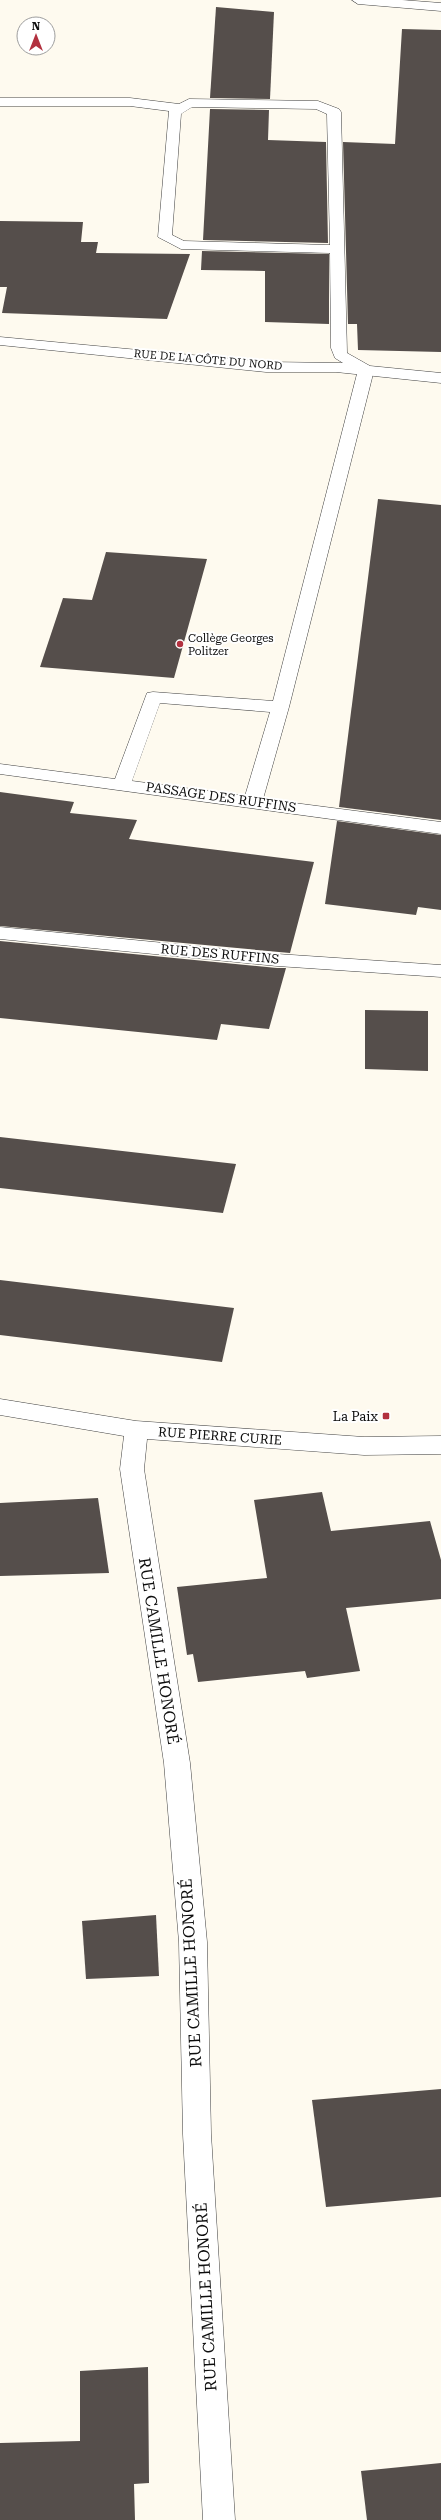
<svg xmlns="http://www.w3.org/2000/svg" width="441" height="2520" viewBox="0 0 441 2520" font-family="'Roboto Serif',serif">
  <rect width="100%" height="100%" fill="#fefaef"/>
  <g fill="#554e4b">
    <path d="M216,7L274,12L270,99L210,98Z"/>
    <path d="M402,29L441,30V352L358,350L357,324H348L343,142L395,144Z"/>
    <path d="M210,109L269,110L268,140L326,142L328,243L203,240Z"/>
    <path d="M0,221L83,222L81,242H98L96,253L190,254L167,319L2,313L7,287H0Z"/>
    <path d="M202,251L329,254V324L265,322V271L201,270Z"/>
    <path d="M378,499L441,505V820L339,807Z"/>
    <path d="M106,552L207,559L174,678L40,667L63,598L92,600Z"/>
    <path d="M0,792L74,802L70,813L137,820L129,839L314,862L290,953L0,926Z"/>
    <path d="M337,821L441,835V910L418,907L416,915L325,904Z"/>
    <path d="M0,941L277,968H286L269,1029L221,1024L217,1040L0,1018Z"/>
    <path d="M365,1010L428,1011V1071L365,1069Z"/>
    <path d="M0,1137L236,1164L223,1213L0,1188Z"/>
    <path d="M0,1280L234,1308L222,1362L0,1335Z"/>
    <path d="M322,1492L331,1531L430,1521L441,1560V1599L346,1608L360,1671L307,1678L305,1671L198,1682L193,1654L187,1655L177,1587L267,1578L254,1500Z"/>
    <path d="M98,1498L109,1573L0,1576V1503Z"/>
    <path d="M156,1915L159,1976L86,1979L82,1921Z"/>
    <path d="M441,2089V2197L326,2207L312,2100Z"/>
    <path d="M148,2367L149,2483L134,2484L135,2520H0V2443L80,2441V2371Z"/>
    <path d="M441,2463V2520H367L361,2471Z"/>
  </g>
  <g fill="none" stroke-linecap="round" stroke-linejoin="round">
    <g stroke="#404040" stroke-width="1">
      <path id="lane" d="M366,365L374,370L289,707L263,799L441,822V834L0,774V764L115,779L147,693L153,692L273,701L358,370ZM160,703L270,712L245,796L132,781Z"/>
    </g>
    <g stroke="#404040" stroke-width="1">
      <g id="street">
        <path d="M352,0H402L441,3V11L358,4Z"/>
        <path d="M0,98H130L179,104L189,99L318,101L339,109L341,112L347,353L370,366L441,373V383L336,372H266L0,345V337L266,362L343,363L335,358L331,348L330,253L181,249L158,237L169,111L130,106H0ZM192,107L316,109L327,114L330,245L184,241L172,235L181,114Z"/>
        <path d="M0,927L277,954L441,965V977L277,966L0,939Z"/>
        <path d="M0,1399L136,1421L364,1437L441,1436V1454L364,1455L147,1439L144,1469L190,1763L207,1942L211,2134L235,2520H203L183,2134L179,1942L164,1763L120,1469L124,1436L0,1415Z"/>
      </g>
    </g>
    <use href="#lane" fill="#fff" fill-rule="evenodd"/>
    <use href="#street" fill="#fff" fill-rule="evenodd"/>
  </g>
  <g fill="#b2313f" stroke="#fff" stroke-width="1.5">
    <circle cx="180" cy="644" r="4"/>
    <rect x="382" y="1412" width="8" height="8" rx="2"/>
  </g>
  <g text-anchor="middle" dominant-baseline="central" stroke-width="4" stroke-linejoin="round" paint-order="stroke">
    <g font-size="11" fill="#0d0d0d" stroke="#fff">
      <text transform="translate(208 360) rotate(5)">RUE DE LA CÔTE DU NORD</text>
    </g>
    <g font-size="11" fill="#0d0d0d" stroke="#fff" text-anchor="start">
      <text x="188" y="638">Collège Georges<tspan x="188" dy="13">Politzer</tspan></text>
    </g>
    <g font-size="13" fill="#0d0d0d" stroke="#fff">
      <text transform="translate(221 797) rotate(8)">PASSAGE DES RUFFINS</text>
      <text transform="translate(220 954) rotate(5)">RUE DES RUFFINS</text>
      <text transform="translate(220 1436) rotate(4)">RUE PIERRE CURIE</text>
    </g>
    <g font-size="13" fill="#0d0d0d" stroke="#fff" text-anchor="end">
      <text x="378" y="1416">La Paix</text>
    </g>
    <g font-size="16" fill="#0d0d0d" stroke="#fff">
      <text transform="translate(159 1651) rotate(81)">RUE CAMILLE HONORÉ</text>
      <text transform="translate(191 1973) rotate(-93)">RUE CAMILLE HONORÉ</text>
      <text transform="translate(206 2297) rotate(-93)">RUE CAMILLE HONORÉ</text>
    </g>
  </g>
  <g transform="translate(36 36)"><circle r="19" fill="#ffffff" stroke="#9e9e9e"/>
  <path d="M0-3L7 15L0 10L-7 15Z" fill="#b2313f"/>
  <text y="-6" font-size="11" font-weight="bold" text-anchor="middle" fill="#0d0d0d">N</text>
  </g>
</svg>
